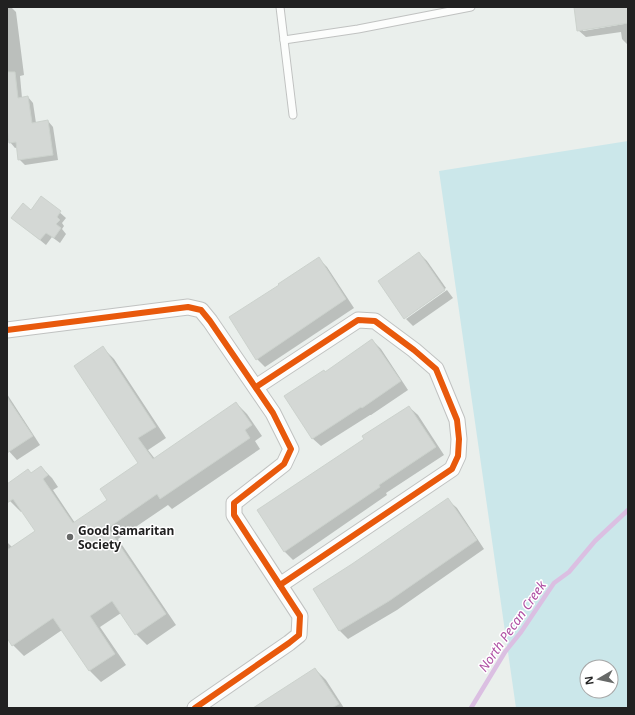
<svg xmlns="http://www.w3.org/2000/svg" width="635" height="715" viewBox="0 0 635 715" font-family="'Noto Sans',sans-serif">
  <rect width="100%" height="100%" fill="#eaefec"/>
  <path fill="#cbe7ea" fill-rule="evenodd" d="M628,141V708H516L439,171ZM587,667H611V691H587Z"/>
  <g fill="#0003" fill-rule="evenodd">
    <path d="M7,7H11L16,12L24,75L20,76L22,98L28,97L33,103L36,123L48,121L53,127L58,160L25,165L19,159L18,147L15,148L10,142L7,126Z"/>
    <path d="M575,7H628V45L622,39L621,32L586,37L578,30ZM623,22L624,24L583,31V29Z"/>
    <path d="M42,197L66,218L62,223L64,226L62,229L66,234L60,243L52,237L46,245L13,218L31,211Z"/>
    <path d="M419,253L427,261L446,288L405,317Z"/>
    <path d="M319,259L327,267L354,308L265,367L257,359L280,285Z"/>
    <path d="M447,290L453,298L413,326L406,319Z"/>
    <path d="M372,340L381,349L408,390L371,415H370L321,446L312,438L325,373Z"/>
    <path d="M103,348L114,359L166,438L148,450L155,459L236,403L247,414L262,436L255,441L260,449L172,509L168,505L118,539L176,625L147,645L136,634L121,613L100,627L126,665L101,682L90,671L62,630L24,656L13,645L7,637V542L12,547L36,531L22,511L21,512L10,501L7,496V490L41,467L52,478L58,487L53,490L75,523L109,500L139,463Z"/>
    <path d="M7,394L40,445L17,460L7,449Z"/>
    <path d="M409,407L418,415L444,455L386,493L387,495L293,560L285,552L258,510L365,439Z"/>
    <path d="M448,500L457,508L484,549L397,610L348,639L340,631L314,589L353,565Z"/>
    <path d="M315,669L326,680L344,708H255Z"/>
  </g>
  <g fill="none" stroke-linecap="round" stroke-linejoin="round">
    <path stroke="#dbbfe2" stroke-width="4.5" d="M471,708L505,652L521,632L554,583L569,572L595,541L628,510"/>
  </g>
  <g fill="#d4d8d5" stroke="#ccd2cd">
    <path d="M574,7H628V23L577,31Z"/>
    <path d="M7,72H15L18,98L28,96L32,123L48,120L53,155L18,160L16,142L9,143L7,129Z"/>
    <path d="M41,196L61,211L57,217L60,220L56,224L61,228L54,238L46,233L40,240L11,218L23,203L31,210Z"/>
    <path d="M419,252L445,290L404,319L378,281Z"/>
    <path d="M319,257L346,299L256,360L229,317L279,285L278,284Z"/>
    <path d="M372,339L401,381L362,408L361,407L312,439L284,396L324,370L325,372Z"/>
    <path d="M103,346L156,427L138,438L153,459L236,402L252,425L245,430L250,438L160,499L157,494L108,528L166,614L135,635L112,601L90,616L115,654L89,671L53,618L12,646L7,638V550L35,531L13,499L7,503V484L28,469L31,473L41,466L48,475L43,479L73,523L107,500L100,489L138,463L74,366Z"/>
    <path d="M7,397L33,436L7,453Z"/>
    <path d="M409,406L436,447L379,485L380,487L284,552L257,510L364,439L362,436Z"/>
    <path d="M448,498L477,540L389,601L339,631L313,589L352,564Z"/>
    <path d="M315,668L339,704L332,708H253Z"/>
  </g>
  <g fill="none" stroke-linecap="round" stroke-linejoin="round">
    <g stroke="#c0c2c1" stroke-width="9">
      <g id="lane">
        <path d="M280,7L293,115"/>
        <path d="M284,40L358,29L471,7"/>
      </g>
    </g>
    <g stroke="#c0c2c1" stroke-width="17">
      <g id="street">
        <path d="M7,330L188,307L201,310L210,321L273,413L291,449L284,464L234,503V515L300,616L299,635L289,643L195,708"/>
        <path d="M256,387L358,320L375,321L414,350L436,369L457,420L459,439L458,456L452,469L280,585"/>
      </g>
    </g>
    <use href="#lane" stroke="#fcfdfc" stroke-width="7"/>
    <use href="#street" stroke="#fcfdfc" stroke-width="15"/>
    <g stroke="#fff" stroke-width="8">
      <g id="cycleway">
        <path d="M7,330L188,307L201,310L210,321L273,413L291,449L284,464L234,503V515L300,616L299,635L289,643L195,708"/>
        <path d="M256,387L358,320L375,321L414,350L436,369L457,420L459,439L458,456L452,469L280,585"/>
      </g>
    </g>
    <use href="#cycleway" stroke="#e8590c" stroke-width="6"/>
  </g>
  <circle fill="#676968" stroke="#fff" stroke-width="1.5" cx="70" cy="537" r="4"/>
  <g text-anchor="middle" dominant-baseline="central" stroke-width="3" stroke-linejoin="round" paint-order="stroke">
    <g font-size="12" font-weight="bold" fill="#212121" stroke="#fff" text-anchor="start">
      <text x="78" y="530">Good Samaritan<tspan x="78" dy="14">Society</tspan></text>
    </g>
    <g font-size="13" font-style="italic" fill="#af4fa3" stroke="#fff">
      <text transform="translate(512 626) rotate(-55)">North Pecan Creek</text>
    </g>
  </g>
  <rect width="635" height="715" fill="none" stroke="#212121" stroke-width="16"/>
  <g transform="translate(599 679) rotate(261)"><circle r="19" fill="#ffffff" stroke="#a6a6a6"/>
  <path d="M0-3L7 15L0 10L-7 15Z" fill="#676968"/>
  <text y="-6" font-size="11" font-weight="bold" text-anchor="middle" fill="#212121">N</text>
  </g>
</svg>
